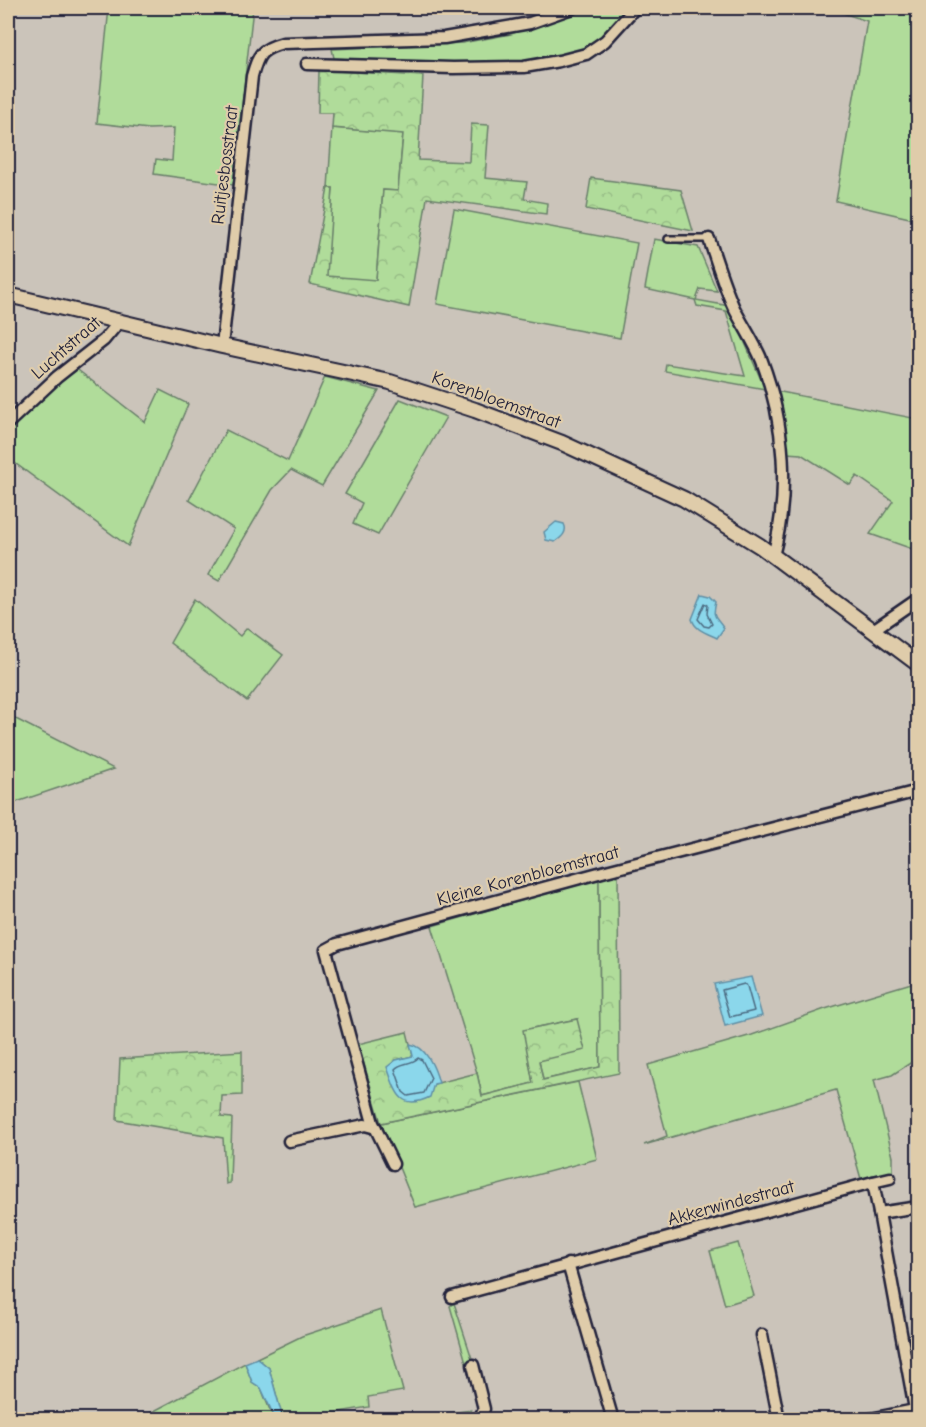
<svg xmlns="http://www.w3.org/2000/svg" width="926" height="1427" viewBox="0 0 926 1427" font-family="'Comic Neue',sans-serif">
  <defs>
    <pattern id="forest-crowns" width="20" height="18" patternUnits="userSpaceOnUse" patternTransform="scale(1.5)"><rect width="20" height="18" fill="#b0dc9a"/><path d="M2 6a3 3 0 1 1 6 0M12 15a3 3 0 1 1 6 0" fill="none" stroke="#97bc86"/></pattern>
  </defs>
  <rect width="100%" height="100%" fill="#cbc4ba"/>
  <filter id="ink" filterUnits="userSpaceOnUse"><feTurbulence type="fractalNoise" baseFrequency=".0167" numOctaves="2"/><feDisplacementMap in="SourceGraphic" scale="12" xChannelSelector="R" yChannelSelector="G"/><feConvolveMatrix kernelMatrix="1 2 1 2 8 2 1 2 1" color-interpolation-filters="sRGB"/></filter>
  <g filter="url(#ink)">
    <g fill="#b0dc9a" stroke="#697f6a" stroke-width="1.5">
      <path d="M109,8H253L233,185L154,174L156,159L172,161L174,128L149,129L97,123Z"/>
      <path d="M585,8H630C620,18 610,32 598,41C552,78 394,62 334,58L332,49L462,43L511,34Z"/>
      <path d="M828,8H918V220L836,201L867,21Z"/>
      <path d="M332,128L403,133L398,191L383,190L376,281L326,277L333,188H328Z"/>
      <path d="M454,209L637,243L620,338L437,304Z"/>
      <path d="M654,239L698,247L717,291L700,289L696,300L729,306L765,389L665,371L666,364L745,376L726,311L697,306L695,300L645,289Z"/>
      <path d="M74,367L145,422L160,390L188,404L128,546L8,458V429Z"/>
      <path d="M325,377L379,391L322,486L291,470L272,490L219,581L208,575L234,529L189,500L226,430L288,461Z"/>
      <path d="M776,391L918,419V551L870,534L893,501L857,476L850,485L801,454L786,453Z"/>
      <path d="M400,399L446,417L378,535L353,524L362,503L345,494Z"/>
      <path d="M195,599L240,636L247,628L283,655L247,701L170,643Z"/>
      <path d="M8,715L114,769L8,805Z"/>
      <path d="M599,879L600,1067L543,1080L539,1061L577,1019L524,1030L533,1083L482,1096L477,1073L432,926Z"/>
      <path d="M918,981V1058L892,1075L874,1080L893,1157V1172L861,1179L836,1090L644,1145L667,1136L648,1065L752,1035L825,1009Z"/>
      <path d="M578,1082L597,1159L415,1207L381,1123Z"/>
      <path d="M738,1243L754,1296L725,1305L710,1251Z"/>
      <path d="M454,1303L476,1371L469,1373L450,1306Z"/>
      <path d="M381,1310L403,1391L368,1397L369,1407L316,1416V1419H283L269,1368L257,1358L302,1336Z"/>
      <path d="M245,1363L252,1382L261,1388L269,1408L277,1419L137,1420Z"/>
      <path d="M471,1410L474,1419H409Z"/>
    </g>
    <g fill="url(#forest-crowns)" stroke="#697f6a" stroke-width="1.5">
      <path d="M319,70L423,76L418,160L469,162L471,124L489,125L485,178L527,182L524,199L547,203L546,214L427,198L409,307L310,284L328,188H333L327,276L376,280L383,190L398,191L403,134L332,128L333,113H318Z"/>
      <path d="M591,178L681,190L693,231L586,209Z"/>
      <path d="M618,873L619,1073L381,1123L358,1044L407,1032L413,1056L396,1060L434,1084L477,1073L482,1096L533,1083L523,1030L577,1019L585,1050L539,1061L543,1080L600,1067L599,879Z"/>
      <path d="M242,1051V1095L222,1096L221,1117L232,1118L230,1183L226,1184L223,1138L117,1120L120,1059Z"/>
    </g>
    <g fill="#8bd7eb" stroke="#618fa5" stroke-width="1.5">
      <path d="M556,522L564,524C568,532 562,537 555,542L546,540L544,532Z"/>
      <path d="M702,594L710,596L716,602C712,619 715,614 724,628L717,638C707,633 695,630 692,619Z"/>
      <path d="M751,977L762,1016L725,1026L714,984Z"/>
      <path d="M410,1044C426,1046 435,1068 439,1083L434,1084L430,1097C399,1112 396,1091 387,1067L396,1060L413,1056Z"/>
      <path d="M257,1358L269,1368L283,1419H277L274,1416L261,1388L252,1382L245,1363Z"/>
    </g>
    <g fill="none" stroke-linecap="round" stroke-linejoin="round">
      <g stroke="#4c6a81" stroke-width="1.5">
        <path d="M705,603L708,605L707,614L712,624L709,627L704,626L698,619Z"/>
        <path d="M744,984L747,986L754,1011L730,1017L722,990Z"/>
        <path d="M418,1058L422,1060L431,1078L424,1093L408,1096L403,1092L395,1069C401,1062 411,1065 418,1058Z"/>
      </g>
      <g stroke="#22223b" stroke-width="10">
        <path id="service" d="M668,239H709"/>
      </g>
      <g stroke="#22223b" stroke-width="15">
        <g id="minor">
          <path d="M307,64L453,68L524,67L559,61L586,54L605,41L635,8"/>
          <path d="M709,239C717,262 724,286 734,308C743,326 755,343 762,361C785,423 790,492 773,556"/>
          <path d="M222,346L252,76C258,54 261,49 283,43L444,38L530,23L572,8"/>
          <path d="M8,423L57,377L104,340L119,322"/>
          <path d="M873,630L918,599"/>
          <path d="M289,1141L365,1125L376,1128"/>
          <path d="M393,1164L373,1123L326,950L337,944L606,871L918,791"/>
          <path d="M873,1182L890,1178"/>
          <path d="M568,1264L613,1420"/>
          <path d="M452,1297L873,1182L879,1213"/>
          <path d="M762,1335L779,1420"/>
          <path d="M473,1365L484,1409L481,1415L482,1420"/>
          <path d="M865,1420L915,1410"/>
          <path d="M917,1420L879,1213L918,1207"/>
        </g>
      </g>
      <g stroke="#22223b" stroke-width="18">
        <path id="tertiary" d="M8,295L222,346L390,382L475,410L562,443L684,499L760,546L918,664"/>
      </g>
      <use href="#service" stroke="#dfccaa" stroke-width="5"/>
      <use href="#minor" stroke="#dfccaa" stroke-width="10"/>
      <use href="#tertiary" stroke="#dfccaa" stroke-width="14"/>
    </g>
  </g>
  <g text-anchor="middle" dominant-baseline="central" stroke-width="4.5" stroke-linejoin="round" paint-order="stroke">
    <g font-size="18" fill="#22223b" stroke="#dfccaa">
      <text transform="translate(225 165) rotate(-83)">Ruitjesbosstraat</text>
      <text transform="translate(66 348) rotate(-41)">Luchtstraat</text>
      <text transform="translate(496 400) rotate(20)">Korenbloemstraat</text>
      <text transform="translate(528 876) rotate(-15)">Kleine Korenbloemstraat</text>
      <text transform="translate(731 1203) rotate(-15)">Akkerwindestraat</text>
    </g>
  </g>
  <rect width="926" height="1427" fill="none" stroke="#dfccaa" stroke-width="30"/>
  <rect x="15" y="15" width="896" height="1397" fill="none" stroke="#22223b" stroke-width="2" filter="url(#ink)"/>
</svg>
